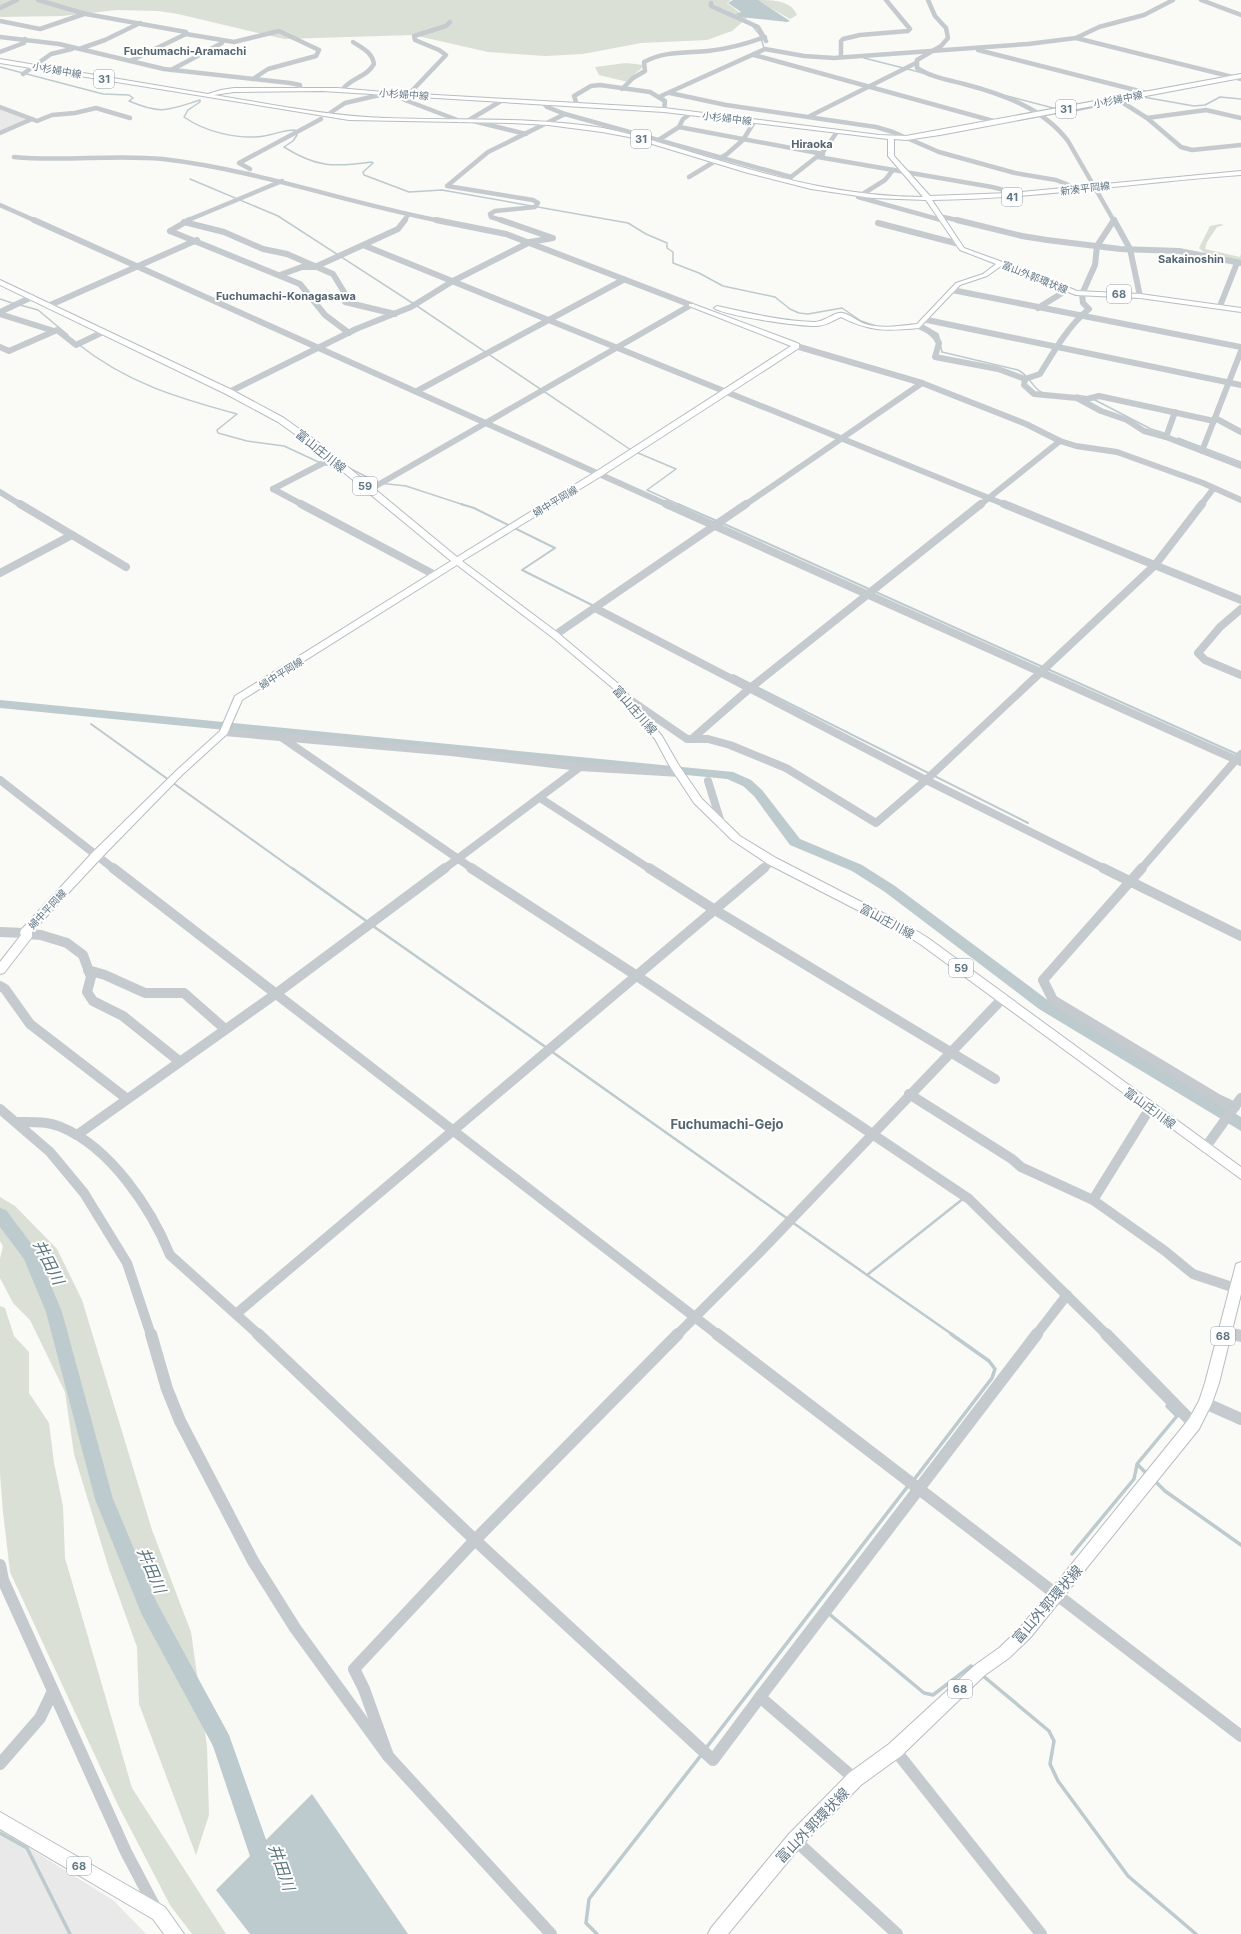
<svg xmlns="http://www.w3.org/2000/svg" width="1241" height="1934" viewBox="0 0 1241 1934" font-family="Inter,'Noto Sans JP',sans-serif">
  <rect width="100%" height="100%" fill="#fafaf7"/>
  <g fill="#e8e9e8">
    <path d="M0,109L29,119L0,132Z"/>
    <path d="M0,1830L113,1900L146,1934H0Z"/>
  </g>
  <g fill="#dae0d6">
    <path d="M0,0H731L727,3L747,18L732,31L707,40L641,43L583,54L545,56L488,52L413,35L284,39L178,14L158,11L117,10L62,16L0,17Z"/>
    <path d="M756,0C772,0 791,0 797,15L790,19Z"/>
    <path d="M626,63L644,65C639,72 632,74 628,82L599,75L595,67Z"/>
    <path d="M1220,224L1224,225L1217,227L1207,242L1205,249L1240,257L1241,254V261L1206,254L1199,248L1210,226Z"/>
    <path d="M0,1197L15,1206L57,1249L82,1300L152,1530L191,1632L207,1746L209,1815L196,1855L139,1704L137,1647L109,1569L74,1454L65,1392L30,1320L13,1303L0,1278V1259L3,1246L0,1241Z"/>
    <path d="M0,1306L5,1308L14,1336L29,1352V1393L49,1423L54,1463L63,1506L65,1558L132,1788L226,1934H192L170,1905L117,1803L10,1572L3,1512L0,1474Z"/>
  </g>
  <g fill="#bdcace">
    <path d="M733,0H758L790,21L787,22L740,17L736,14L741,12L728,3Z"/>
    <path d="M312,1794L408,1934H250L216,1890Z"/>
  </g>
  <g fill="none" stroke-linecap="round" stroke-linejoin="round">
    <g stroke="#bdcace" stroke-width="1.5">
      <path d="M752,25L760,35L764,48L767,49"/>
      <path d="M864,58L923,73"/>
      <path d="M0,67L103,94L129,95L133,98L129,101C162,115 168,110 200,100V102L188,110L184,117C205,132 239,140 264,136C275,134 284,130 295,130L297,135L293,141L284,147C317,168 334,167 372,162L373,163L363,172L364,175L409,192L442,190L628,223L646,234L667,243V248L673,252V263L699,273L723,286L775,297L790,309L799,313L808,314L842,308L861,321L876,326"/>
      <path d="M1007,96L1057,109"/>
      <path d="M1062,110L1070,112L1143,97L1194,106L1205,105L1220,97L1241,99"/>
      <path d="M190,179L278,216L417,306L631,450L676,469L647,490L680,505"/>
      <path d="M0,299L15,304"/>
      <path d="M20,305L38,310L68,335"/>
      <path d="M927,328L938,334L942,352L1018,370C1030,376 1031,386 1041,392"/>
      <path d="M903,329L920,328"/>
      <path d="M78,344C127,383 178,398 237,414L217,430L218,433L247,441L284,446L325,465L338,466"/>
      <path d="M1076,395L1088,397"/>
      <path d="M1093,399L1151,429L1164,433"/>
      <path d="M1178,438L1241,462"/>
      <path d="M347,467L379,483L406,486L464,505"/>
    </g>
    <g stroke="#bdcace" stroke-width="2">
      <path d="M461,504L474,508L555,548L522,570L594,606"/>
      <path d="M678,504L717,521"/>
      <path d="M722,523L1239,755"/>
      <path d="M733,675L1028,823"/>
      <path d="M91,724L293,869"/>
    </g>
    <g stroke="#bdcace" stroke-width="2.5">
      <path d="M292,868L369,923"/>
      <path d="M373,926L547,1048"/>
      <path d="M551,1051L788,1219"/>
      <path d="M792,1222L867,1275"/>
      <path d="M953,1335L867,1275L964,1198"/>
    </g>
    <g stroke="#bdcace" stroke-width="3.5">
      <path d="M1147,1474L1137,1464L1177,1416L1167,1406"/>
      <path d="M1154,1480L1165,1491L1241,1545"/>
      <path d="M913,1481L992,1378L995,1369L989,1361L951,1334"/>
      <path d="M1072,1554L1134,1479L1137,1465"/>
      <path d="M828,1613L924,1693L933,1695L971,1666L975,1669"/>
      <path d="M982,1675L1049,1731L1054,1741L1050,1764L1058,1781L1128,1876L1196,1934"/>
      <path d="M706,1748L908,1486"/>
      <path d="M0,1833L27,1848L70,1934"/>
      <path d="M597,1934L586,1923L589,1899L702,1754"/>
    </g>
    <g fill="#bdcace" fill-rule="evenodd">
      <path d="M0,700L733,772L751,780L762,790L800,839L862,865L895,886L1049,1001L1241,1117V1131L1039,1009L885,892L852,871L790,845L754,796L743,786L727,779L0,708Z"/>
      <path d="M0,1208L6,1210L36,1250L62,1312L113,1499L156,1601L229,1735L275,1865L271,1872L264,1876L257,1872L253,1865L213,1746L142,1615L95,1499L46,1312L24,1259L0,1227Z"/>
    </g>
    <g stroke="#b7bdc1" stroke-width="2">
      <g id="major">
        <path d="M0,59L208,94L221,90L234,88H337L384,92L664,108L879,135L906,136L1241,74V78L940,135L906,140L894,139V156L930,196L1010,193L1241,171V175C1138,182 1036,199 932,200L964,248L1041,276L1077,291L1140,294L1241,308V312L1140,298L1076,295L1001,266L987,276L960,285L919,328C886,331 871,332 841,317C832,321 826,326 815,326C798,326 725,316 714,308L717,306C749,313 781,321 814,322C826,322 834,311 843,313C851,315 857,321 865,324C881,329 900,326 917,324L956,283L983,274L996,264L960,250L926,200L872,198L811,189L748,173L629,137L602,132L548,125L511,123L349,120L0,63ZM322,91L664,112L888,139V156L923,197C854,197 787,181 721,161C682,150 643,136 603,128C531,116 458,121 386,118C328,116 271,104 214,95L234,92Z"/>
        <path d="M0,280L232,390L284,418L319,443L457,557L597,471L791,346L689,306V304H693L792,341L799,344V348L603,475L462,561L558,633L621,686L662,736L678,764L702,799L740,836L776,858L912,928L928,938L1241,1167V1179L920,944L904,934L768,864L732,840L694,803L669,765L655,739L615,690L552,637L457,565L242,700L227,734L183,774L101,858L32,932V937L4,973L0,974V962L21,935L20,933L21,930L93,852L177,770L220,731L235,696L451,561L313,447L278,422L226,394L0,285Z"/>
        <path d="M1241,1262V1294L1219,1383L1212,1403L1199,1429L1030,1638L1009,1658L985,1675L901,1756L861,1785L801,1846L728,1934H708L711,1928L789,1834L849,1773L889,1744L975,1665L999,1648L1020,1628L1189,1419L1199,1401L1205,1383L1235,1268L1236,1264Z"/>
        <path d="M0,1812L165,1907L184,1934H164L153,1919L0,1829Z"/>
      </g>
    </g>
    <g stroke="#c4cacd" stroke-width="4.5">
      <path d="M38,0L86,14L186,32V34L234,42L279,31L319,50L316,56L268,69L253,79"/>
      <path d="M928,0L935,16L946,28L948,38L941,46L917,60V68C931,77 948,80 964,84C1002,94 1043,108 1068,141L1114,221"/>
      <path d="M1201,0L1241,15"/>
      <path d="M711,3V6L758,27L766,41"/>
      <path d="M0,8L17,0"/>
      <path d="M0,21L40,29L84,14"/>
      <path d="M0,37L59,44L164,69L290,83L300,85V88"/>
      <path d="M1076,38L1241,79"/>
      <path d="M82,48L105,40L140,23"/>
      <path d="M978,50L1147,93"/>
      <path d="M0,52L24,43L25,39"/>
      <path d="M754,55L997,122"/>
      <path d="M841,57V41L843,39L860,35L908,31L910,29L886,0"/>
      <path d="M130,61L186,34"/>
      <path d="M171,70L222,43"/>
      <path d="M23,74L51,54L72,49"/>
      <path d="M343,89C351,78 367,77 374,64C372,52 362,48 353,42"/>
      <path d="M622,89L633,78L645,71L644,62C664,51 686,53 708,51C727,49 746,44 765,37"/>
      <path d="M670,93L726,105L876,127L893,132L939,152L1015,173L1056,180L1079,189"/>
      <path d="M404,95L402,98L405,100L460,121"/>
      <path d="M408,95L446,55L439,50L415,40L414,36L446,26L450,22"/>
      <path d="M661,96L765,49L804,56L834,58L1028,44L1076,38L1099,27L1144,15L1173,0"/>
      <path d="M1117,99L1147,118L1181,147L1192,150L1241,145"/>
      <path d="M501,101L469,120L526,134"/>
      <path d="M543,103L547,107L565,114L791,177L786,180"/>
      <path d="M577,105L574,96L591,86L600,85L650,92L665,101L664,110"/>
      <path d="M0,107L37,121L52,115L75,113L96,108L130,118"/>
      <path d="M330,113L345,103L384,94"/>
      <path d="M690,114L683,119L679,127L823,154"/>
      <path d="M810,116L916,63"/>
      <path d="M1147,118L1206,110L1241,118"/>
      <path d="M0,133L32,119"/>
      <path d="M657,141L679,127"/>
      <path d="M14,157C63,162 113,154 163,159C257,170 347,203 441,221"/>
      <path d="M818,157L992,187L1020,194"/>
      <path d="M250,169L239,163L321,119"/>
      <path d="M893,170L885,180L858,197L941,220"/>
      <path d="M689,177L727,154L743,140L754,122"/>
      <path d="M791,177L823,152L837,132"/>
      <path d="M0,205L36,221"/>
      <path d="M939,216L961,221"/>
      <path d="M186,221L282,181"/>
      <path d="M404,221L408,215"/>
      <path d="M504,221L491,217L490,214L495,211L535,207L538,203L533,200L447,186L488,152L565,114"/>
      <path d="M1113,221L1114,220"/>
    </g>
    <g stroke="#c4cacd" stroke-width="6">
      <path d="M34,220L668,505"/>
      <path d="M436,220L506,234L691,305"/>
      <path d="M957,220L1022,236L1047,240L1120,249L1179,251L1241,263"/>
      <path d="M1114,220L1130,249L1140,296"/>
      <path d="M184,222L224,232L263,249L287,254L333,274L344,292L345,302L395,314"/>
      <path d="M878,223L959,244"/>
      <path d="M170,231L300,284L325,315L349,333"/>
      <path d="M170,231L189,220"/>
      <path d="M363,245L1006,505"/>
      <path d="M280,275L302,267H315L398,229L405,220"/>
      <path d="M952,290L1241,347"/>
      <path d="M48,306L197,240"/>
      <path d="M1220,306L1237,263"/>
      <path d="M1038,308L1067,290"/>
      <path d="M0,312L32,297"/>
      <path d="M0,314L54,331"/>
      <path d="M927,320L1241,385"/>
      <path d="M919,326C928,330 935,334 939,343L935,357L998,369L1025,379"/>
      <path d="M796,346L922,383L1026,424L1060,441L1076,446L1117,452L1203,483L1241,500"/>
      <path d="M0,347L9,351L57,330L76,345L103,332"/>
      <path d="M1025,379L1024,385L1034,394L1077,398L1101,411L1127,420L1144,431L1166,437L1241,466"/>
      <path d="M1025,379L1040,374C1054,351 1068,326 1089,309L1083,303L1082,294L1095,265L1097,246L1114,220"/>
      <path d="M417,391L623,280"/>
      <path d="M229,392L356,329L411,307L453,281L530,242L553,238L501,220"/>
      <path d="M1083,400L1099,396L1214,421"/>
      <path d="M1215,418L1241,432"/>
      <path d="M1166,437L1175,412"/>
      <path d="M1202,451L1241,351"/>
      <path d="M273,489L303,505"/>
      <path d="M273,489L331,459"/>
      <path d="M369,490L691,305"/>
      <path d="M0,492L21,505"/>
      <path d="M745,505L922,383"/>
      <path d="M980,505L1060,441"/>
      <path d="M1201,505L1213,489"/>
    </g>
    <g stroke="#c4cacd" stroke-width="8">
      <path d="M20,504L126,567"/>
      <path d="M301,504L435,575"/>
      <path d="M666,504L1241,762"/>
      <path d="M1004,504L1241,600"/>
      <path d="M0,573L72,535"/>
      <path d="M595,608L926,780L1105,869"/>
      <path d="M1241,609L1220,627L1198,653L1205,660L1241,675"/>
      <path d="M555,635L746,504"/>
      <path d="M626,697L687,739H708L730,745L786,768L876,823L926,780L1155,565L1202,504"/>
      <path d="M224,732L451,752L580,767L680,773"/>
      <path d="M281,737L473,869"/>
      <path d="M694,737L749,689L981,504"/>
      <path d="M0,780L114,869"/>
      <path d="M708,781L722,826"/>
      <path d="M540,798L650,869"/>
      <path d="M444,869L580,767"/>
      <path d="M763,869L772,861"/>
      <path d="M1141,869L1241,754"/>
    </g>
    <g stroke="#c4cacd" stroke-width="10">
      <path d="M113,868L718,1335"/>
      <path d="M471,868L637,976L969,1199L1107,1335"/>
      <path d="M649,868L715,910L995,1079"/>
      <path d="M1103,868L1241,936"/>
      <path d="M1142,868L1043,980L1053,1000L1218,1099L1235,1107"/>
      <path d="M0,932L25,933"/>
      <path d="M28,934L41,935L67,943L83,955L91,977L87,992L93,1001L123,1016L179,1061"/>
      <path d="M88,970L105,975L145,993H184L225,1029"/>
      <path d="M0,986L5,989L30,1024L126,1098"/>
      <path d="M909,1094L1012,1159L1021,1167L1093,1200L1165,1251L1193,1274L1235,1288"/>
      <path d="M0,1109L50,1152L84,1193L127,1263L151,1335"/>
      <path d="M16,1122C31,1122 47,1121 61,1127C110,1147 151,1208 170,1255L259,1335"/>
      <path d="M77,1135L277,993L445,868"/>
      <path d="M1205,1148L1241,1098"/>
      <path d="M1093,1200L1150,1108"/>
      <path d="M236,1314L764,868"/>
      <path d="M1224,1333L1238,1335"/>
      <path d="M677,1335L760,1252L1003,998"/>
      <path d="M1036,1335L1067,1295"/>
    </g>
    <g stroke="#c4cacd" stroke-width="12">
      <path d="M151,1334L167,1389L180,1421L253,1561L295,1628L388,1756L551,1934"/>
      <path d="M258,1334L475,1540L713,1760L760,1697L855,1779"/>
      <path d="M717,1334C891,1469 1067,1601 1241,1736"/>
      <path d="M1106,1334L1194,1424"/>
      <path d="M1232,1334L1241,1336"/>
      <path d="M1205,1403L1241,1419"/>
      <path d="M0,1565L3,1580L126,1852L156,1909"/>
      <path d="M760,1697L1037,1334"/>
      <path d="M895,1750L1041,1934"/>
      <path d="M388,1756L364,1689L354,1669L475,1540L678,1334"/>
      <path d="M0,1764L40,1718L53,1691"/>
      <path d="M795,1840L897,1934"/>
    </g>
    <use href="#major" fill="#fff" fill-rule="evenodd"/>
  </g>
  <g text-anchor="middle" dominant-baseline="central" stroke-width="4" stroke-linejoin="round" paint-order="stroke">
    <g font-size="10" fill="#627785" stroke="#fff">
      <text transform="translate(57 70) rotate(10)">小杉婦中線</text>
      <text transform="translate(404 94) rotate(4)">小杉婦中線</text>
      <text transform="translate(1118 99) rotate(-11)">小杉婦中線</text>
      <text transform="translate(727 118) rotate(7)">小杉婦中線</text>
      <text transform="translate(1085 188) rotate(-7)">新湊平岡線</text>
      <text transform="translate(1035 277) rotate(22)">富山外郭環状線</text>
      <text transform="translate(555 501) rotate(-31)">婦中平岡線</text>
      <text transform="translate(281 673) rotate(-32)">婦中平岡線</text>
      <text transform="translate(47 909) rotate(-47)">婦中平岡線</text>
    </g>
    <g font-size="11" font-weight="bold" fill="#55656f" stroke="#fff">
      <text x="185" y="51">Fuchumachi-Aramachi</text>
      <text x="812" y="144">Hiraoka</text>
      <text x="1191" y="259">Sakainoshin</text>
      <text x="286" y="296">Fuchumachi-Konagasawa</text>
    </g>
    <g fill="#fff" stroke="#91a0aa" stroke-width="1">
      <rect x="94" y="70" width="20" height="18" rx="3"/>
      <rect x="1056" y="100" width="20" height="18" rx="3"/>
      <rect x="631" y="130" width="20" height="18" rx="3"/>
      <rect x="1002" y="188" width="20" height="18" rx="3"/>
      <rect x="1107" y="285" width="24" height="18" rx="3"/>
      <rect x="353" y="477" width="24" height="18" rx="3"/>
      <rect x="949" y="959" width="24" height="18" rx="3"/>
      <rect x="1211" y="1327" width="24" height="18" rx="3"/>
      <rect x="948" y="1680" width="24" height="18" rx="3"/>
      <rect x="67" y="1857" width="24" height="18" rx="3"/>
    </g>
    <g font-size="11" font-weight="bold" fill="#627785">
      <text x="104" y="79">31</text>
      <text x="1066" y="109">31</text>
      <text x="641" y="139">31</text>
      <text x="1012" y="197">41</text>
      <text x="1119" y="294">68</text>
      <text x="365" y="486">59</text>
      <text x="961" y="968">59</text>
      <text x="1223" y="1336">68</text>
      <text x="960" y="1689">68</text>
      <text x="79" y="1866">68</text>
    </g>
    <g font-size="12" fill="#627785" stroke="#fff">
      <text transform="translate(321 451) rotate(39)">富山庄川線</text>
      <text transform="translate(635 710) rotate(49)">富山庄川線</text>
      <text transform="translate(887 921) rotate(28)">富山庄川線</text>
      <text transform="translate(1150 1108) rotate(36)">富山庄川線</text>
    </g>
    <g font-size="13" font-weight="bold" fill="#55656f" stroke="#fff">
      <text x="727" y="1124">Fuchumachi-Gejo</text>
    </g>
    <g font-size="14" fill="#627785" stroke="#fff">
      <text transform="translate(1047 1604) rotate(-49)">富山外郭環状線</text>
      <text transform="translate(812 1825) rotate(-46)">富山外郭環状線</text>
    </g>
    <g font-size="16" font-style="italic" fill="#5d767e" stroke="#fff">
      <text transform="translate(49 1262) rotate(63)">井田川</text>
      <text transform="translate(152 1570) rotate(67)">井田川</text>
      <text transform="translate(282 1867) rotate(71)">井田川</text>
    </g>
  </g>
</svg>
